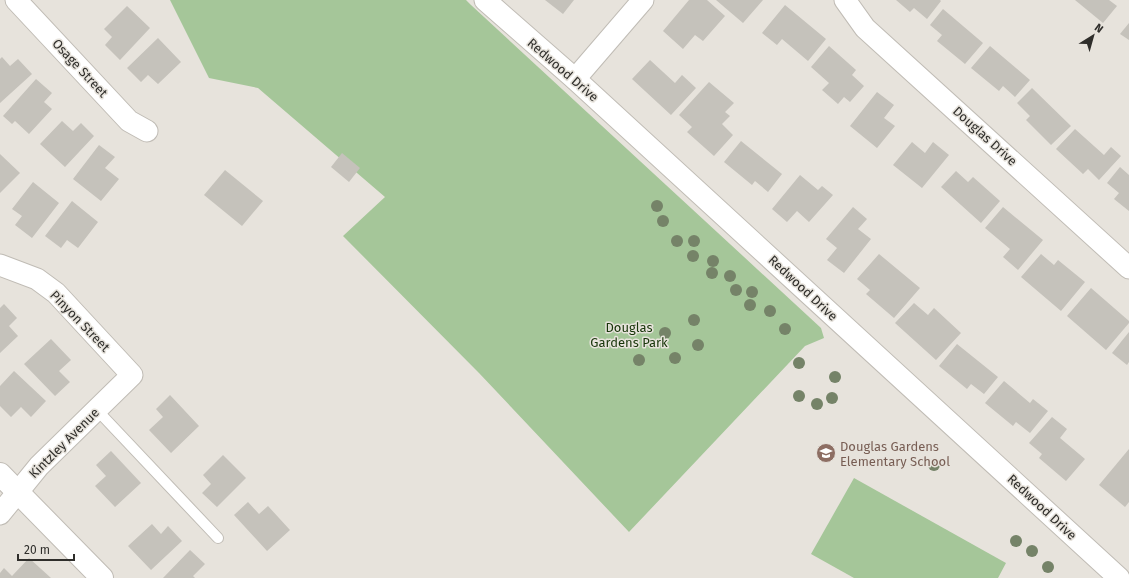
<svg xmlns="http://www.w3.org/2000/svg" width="1129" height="578" viewBox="0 0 1129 578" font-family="'Fira Sans',sans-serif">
  <rect width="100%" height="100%" fill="#e7e3dc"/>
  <g fill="#a5c699">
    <path d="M170,0H466L471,5L821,328L824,338L805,346L629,532L479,373L343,236L385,197L258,88L209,78Z"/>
    <path d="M854,478L1006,563L998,578H854L811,554Z"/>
  </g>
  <g fill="#c5c2bb">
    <path d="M545,0H574L563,14Z"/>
    <path d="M689,0H707L725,16L703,41L695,35L683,49L663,31Z"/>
    <path d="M716,0H763L743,23Z"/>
    <path d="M896,0H940L941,1L927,19L914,8L910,12Z"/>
    <path d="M1075,0H1109L1117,6L1103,23Z"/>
    <path d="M785,5L826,39L808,61L782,39L777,45L762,33Z"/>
    <path d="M127,6L150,28L120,60L105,45L112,37L104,29Z"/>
    <path d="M943,9L983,43L965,64L937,41L942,35L930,25Z"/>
    <path d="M1129,23V40L1120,34Z"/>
    <path d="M158,38L181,62L158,84L148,75L141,82L127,68Z"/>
    <path d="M829,46L856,70L852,75L864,86L850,102L844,97L838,104L822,90L829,83L811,67Z"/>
    <path d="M990,46L1030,80L1015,97L1003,86L999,91L971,68Z"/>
    <path d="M2,57L10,66L18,59L32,74L0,103V59Z"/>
    <path d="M650,60L675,83L682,75L696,88L671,115L632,79Z"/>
    <path d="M36,79L52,93L44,102L52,109L29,134L15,121L12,124L3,116Z"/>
    <path d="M709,82L734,103L725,112L730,116L722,124L733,135L714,156L687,132L692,127L679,115Z"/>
    <path d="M1032,88L1071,126L1051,145L1026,120L1030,116L1017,103Z"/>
    <path d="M877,92L894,105L884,118L895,126L877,148L850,126Z"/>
    <path d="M62,121L73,131L81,123L94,136L65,167L40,144Z"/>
    <path d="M1075,129L1104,155L1111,147L1121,156L1099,180L1088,169L1083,174L1056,149Z"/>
    <path d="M741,141L782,174L768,192L755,181L752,185L724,162Z"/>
    <path d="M912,142L925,153L933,142L949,155L922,188L893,165Z"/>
    <path d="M99,145L115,157L105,168L119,179L101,201L73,179Z"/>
    <path d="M342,153L360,168L349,182L331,167Z"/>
    <path d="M0,154L20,173L0,193Z"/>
    <path d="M1120,167L1129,175V211L1114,199L1119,193L1107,183Z"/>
    <path d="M225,170L263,201L242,226L204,195Z"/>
    <path d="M956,171L968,182L973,177L1000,201L981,223L941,187Z"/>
    <path d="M800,175L818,190L822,186L833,195L809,222L797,211L787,222L772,209Z"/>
    <path d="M33,182L59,203L32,238L15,225L22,216L12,209Z"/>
    <path d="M72,201L98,222L78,248L67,240L61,248L45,236Z"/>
    <path d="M853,207L867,219L858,229L871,239L844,273L827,260L837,248L826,239Z"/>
    <path d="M1003,207L1043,240L1018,270L1003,257L1010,249L985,228Z"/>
    <path d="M879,254L920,288L894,318L866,294L870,290L857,279Z"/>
    <path d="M1041,254L1054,265L1058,260L1085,282L1061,311L1021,277Z"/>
    <path d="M1091,288L1129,321V323L1106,350L1067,316Z"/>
    <path d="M914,303L928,315L934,308L961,333L936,360L895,323Z"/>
    <path d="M4,304L17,318L9,326L18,336L0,353V308Z"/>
    <path d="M1129,332V362L1127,365L1112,353Z"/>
    <path d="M51,339L71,360L59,371L70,382L55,396L24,364Z"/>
    <path d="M957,344L998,377L984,394L971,384L967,389L939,366Z"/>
    <path d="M14,371L46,401L31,417L21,407L11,417L0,406V386Z"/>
    <path d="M1004,381L1030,403L1033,399L1048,411L1030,433L1016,422L1013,426L985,403Z"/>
    <path d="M170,395L199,426L171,453L149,430L163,417L156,409Z"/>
    <path d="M1052,417L1067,429L1060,438L1085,459L1066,481L1039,458L1042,454L1029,443Z"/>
    <path d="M1129,449V502L1125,507L1099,485Z"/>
    <path d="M111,451L141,483L115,507L95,486L106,476L96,465Z"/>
    <path d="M223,455L246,478L217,507L202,493L211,484L203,475Z"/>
    <path d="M248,502L259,514L268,506L290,530L267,551L234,515Z"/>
    <path d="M152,524L161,534L168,526L182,541L151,570L128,546Z"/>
    <path d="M190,550L205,564L193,576L195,578H163Z"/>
    <path d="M29,558L51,578H0V573L4,568L12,576Z"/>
  </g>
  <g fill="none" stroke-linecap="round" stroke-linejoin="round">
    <g stroke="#c0bcb5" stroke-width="12">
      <path id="lane" d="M97,410L218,538"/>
    </g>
    <g stroke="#c0bcb5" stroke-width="23">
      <g id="street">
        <path d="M16,0L129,121L147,131"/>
        <path d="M485,0L575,79L1119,578"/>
        <path d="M845,0L865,28L1129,268"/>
        <path d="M575,79L643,0"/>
        <path d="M0,265L37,279L56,293L132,375L39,466L0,514"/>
      </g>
    </g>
    <g stroke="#c0bcb5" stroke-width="24">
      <path id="secondary" d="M0,474L102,578"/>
    </g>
    <use href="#lane" stroke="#fff" stroke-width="10"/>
    <use href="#street" stroke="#fff" stroke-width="21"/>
    <use href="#secondary" stroke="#fff" stroke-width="22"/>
  </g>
  <g fill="#758368">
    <circle cx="657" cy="206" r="6"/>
    <circle cx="663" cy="221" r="6"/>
    <circle cx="677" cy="241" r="6"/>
    <circle cx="694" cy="241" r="6"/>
    <circle cx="693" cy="256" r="6"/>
    <circle cx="713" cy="261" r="6"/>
    <circle cx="712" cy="273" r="6"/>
    <circle cx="730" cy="276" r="6"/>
    <circle cx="736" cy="290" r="6"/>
    <circle cx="752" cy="292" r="6"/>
    <circle cx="750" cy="305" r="6"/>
    <circle cx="770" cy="311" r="6"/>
    <circle cx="694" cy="320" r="6"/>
    <circle cx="785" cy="329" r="6"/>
    <circle cx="665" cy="333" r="6"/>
    <circle cx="698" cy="345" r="6"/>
    <circle cx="675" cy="358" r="6"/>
    <circle cx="639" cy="360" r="6"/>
    <circle cx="799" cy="363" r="6"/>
    <circle cx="835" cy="377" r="6"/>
    <circle cx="799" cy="396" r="6"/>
    <circle cx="832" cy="398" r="6"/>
    <circle cx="817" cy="404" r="6"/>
    <circle cx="934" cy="465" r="6"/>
    <circle cx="1016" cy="541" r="6"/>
    <circle cx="1032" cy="551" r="6"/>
    <circle cx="1048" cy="567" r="6"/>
  </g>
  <defs>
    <g id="school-disc" transform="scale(1)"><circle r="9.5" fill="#8d6e63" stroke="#e7e3dc"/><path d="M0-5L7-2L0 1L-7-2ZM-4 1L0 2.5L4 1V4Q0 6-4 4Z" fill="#fff"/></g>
  </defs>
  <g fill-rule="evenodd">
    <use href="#school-disc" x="826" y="453"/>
  </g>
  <g text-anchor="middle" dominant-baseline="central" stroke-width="3" stroke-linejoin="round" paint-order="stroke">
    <g font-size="13" fill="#2f2e2b" stroke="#e7e3dc">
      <text transform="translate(80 68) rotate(47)">Osage Street</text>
      <text transform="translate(563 70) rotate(41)">Redwood Drive</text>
      <text transform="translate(985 136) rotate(42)">Douglas Drive</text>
      <text transform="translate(803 288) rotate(43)">Redwood Drive</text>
      <text transform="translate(80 321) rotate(46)">Pinyon Street</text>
      <text transform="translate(64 443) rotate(-45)">Kintzley Avenue</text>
      <text transform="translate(1042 507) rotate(43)">Redwood Drive</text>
    </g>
    <g font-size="13" fill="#173509" stroke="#e7e3dc">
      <text x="629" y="327">Douglas<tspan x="629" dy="15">Gardens Park</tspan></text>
    </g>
    <g font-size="13" fill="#785e54" stroke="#e7e3dc" text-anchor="start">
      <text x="840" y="446">Douglas Gardens<tspan x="840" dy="15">Elementary School</tspan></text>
    </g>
  </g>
  <g transform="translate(1093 36) rotate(37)" stroke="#e7e3dc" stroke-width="3" paint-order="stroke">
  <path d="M0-3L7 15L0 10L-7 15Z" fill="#2f2e2b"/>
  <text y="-6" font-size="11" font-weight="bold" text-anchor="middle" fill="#2f2e2b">N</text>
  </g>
  <path d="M18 554v6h56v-6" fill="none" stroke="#2f2e2b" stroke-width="2"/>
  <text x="24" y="554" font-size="12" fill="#2f2e2b" stroke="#e7e3dc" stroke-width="3" paint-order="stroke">20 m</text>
</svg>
